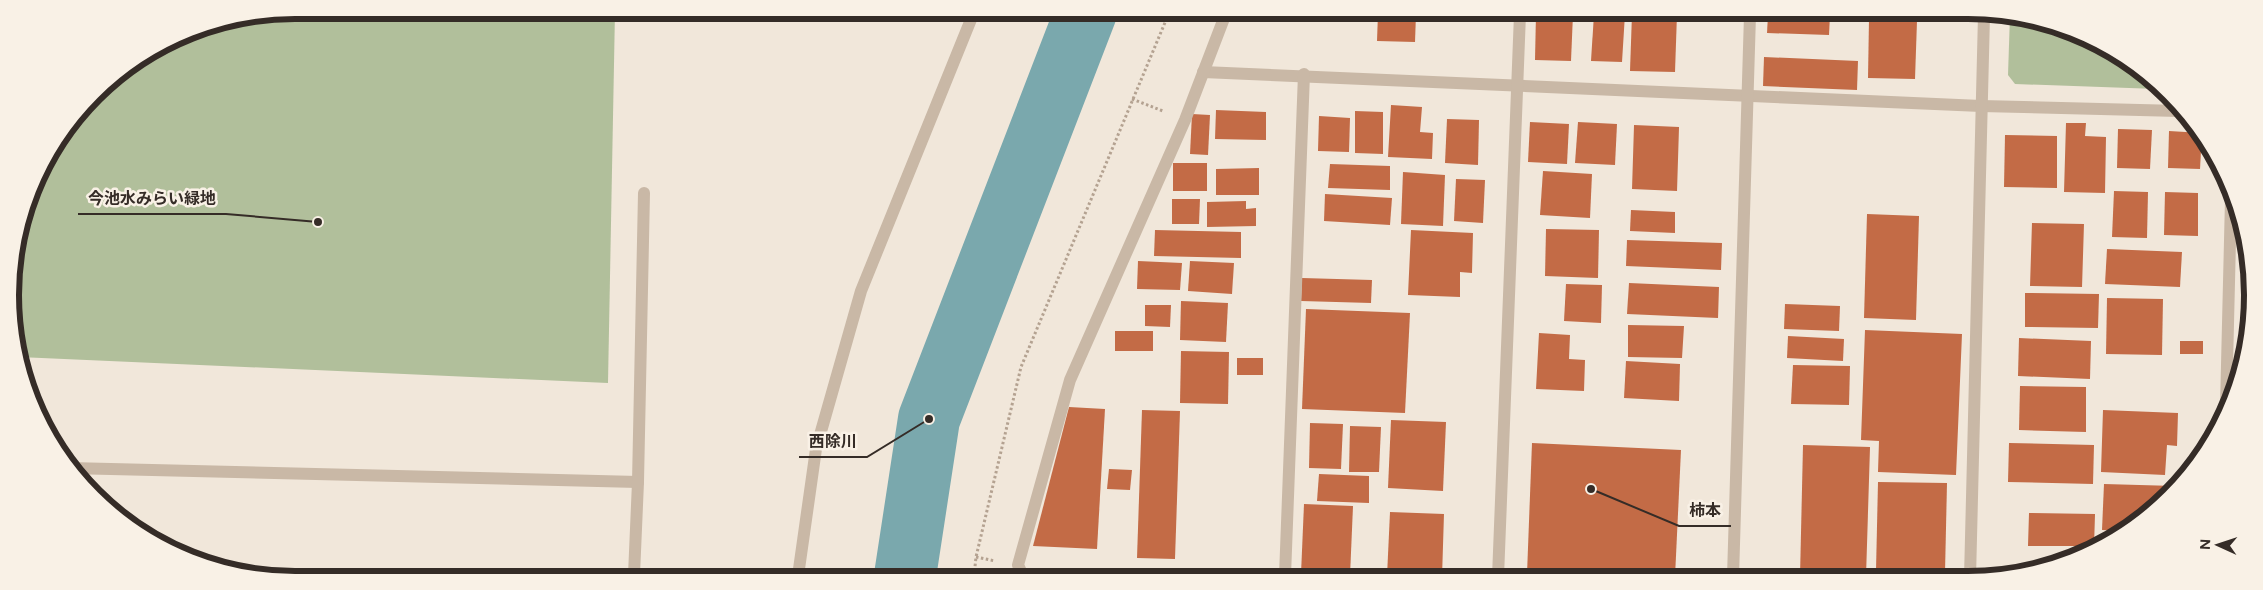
<svg xmlns="http://www.w3.org/2000/svg" width="2263" height="590" viewBox="0 0 2263 590" font-family="Figtree,'Noto Sans JP',sans-serif">
  <rect width="100%" height="100%" fill="#f1e7da"/>
  <g fill="#b1bf9b">
    <path d="M295,10L615,11L608,383L19,357L11,276L40,169L107,81L186,32Z"/>
    <path d="M2010,15H2023L2126,58L2157,89L2015,84L2008,75Z"/>
  </g>
  <g fill="none" stroke-linecap="round" stroke-linejoin="round">
    <path stroke="#7aa8ad" stroke-width="62" d="M905,576L929,419L1086,12"/>
  </g>
  <g fill="#c36b46">
    <path d="M1378,13L1416,14L1415,42L1377,41Z"/>
    <path d="M1536,14H1573L1571,61L1535,60Z"/>
    <path d="M1594,14H1625L1622,62L1591,61Z"/>
    <path d="M1632,14H1677L1675,72L1630,71Z"/>
    <path d="M1768,15H1830L1829,35L1767,33Z"/>
    <path d="M1869,19L1917,21L1915,79L1868,78Z"/>
    <path d="M1764,57L1858,61L1857,90L1763,86Z"/>
    <path d="M1391,105L1422,107L1420,132L1433,133L1432,159L1388,157Z"/>
    <path d="M1216,110L1266,112V140L1215,139Z"/>
    <path d="M1355,111L1383,112V154L1355,153Z"/>
    <path d="M1192,114L1210,115L1208,155L1190,154Z"/>
    <path d="M1319,116L1350,118L1349,152L1318,151Z"/>
    <path d="M1447,119L1479,120L1478,165L1445,163Z"/>
    <path d="M1530,122L1569,124L1567,164L1528,162Z"/>
    <path d="M1578,122L1617,124L1615,165L1575,163Z"/>
    <path d="M2066,123H2086L2085,136L2106,137L2105,193L2064,192Z"/>
    <path d="M1634,125L1679,127L1677,191L1632,189Z"/>
    <path d="M2118,129L2152,130L2150,169L2117,168Z"/>
    <path d="M2169,131L2202,133L2200,169L2168,168Z"/>
    <path d="M2005,135L2057,136V188L2004,187Z"/>
    <rect x="1173" y="163" width="34" height="28"/>
    <path d="M1330,164L1390,166V190L1328,188Z"/>
    <path d="M1259,168V195H1216V169Z"/>
    <path d="M1543,171L1592,174L1590,218L1540,215Z"/>
    <path d="M1403,172L1445,175L1443,226L1401,224Z"/>
    <path d="M1456,179L1485,180L1483,223L1454,221Z"/>
    <path d="M2114,191L2148,192L2147,238L2112,237Z"/>
    <path d="M2165,192L2198,193V236L2164,235Z"/>
    <path d="M1325,194L1392,198L1390,225L1324,221Z"/>
    <path d="M1172,199H1200L1199,224H1172Z"/>
    <path d="M1246,201V209L1256,208V226L1207,227V202Z"/>
    <path d="M1631,210L1675,212V233L1630,231Z"/>
    <path d="M1867,214L1919,216L1916,320L1864,318Z"/>
    <path d="M2032,223L2084,224L2082,287L2030,286Z"/>
    <path d="M1546,229L1599,230L1598,278L1545,276Z"/>
    <path d="M1155,230L1241,232V258L1154,256Z"/>
    <path d="M1411,230L1473,233L1472,273L1460,272V297L1408,295Z"/>
    <path d="M1627,240L1722,243L1721,270L1626,266Z"/>
    <path d="M2107,249L2182,252L2180,287L2105,284Z"/>
    <path d="M1138,261L1182,263L1180,290L1137,289Z"/>
    <path d="M1190,261L1234,263L1232,294L1188,291Z"/>
    <path d="M1302,278L1372,280L1371,303L1301,301Z"/>
    <path d="M1629,283L1719,287L1718,318L1627,314Z"/>
    <path d="M2243,283H2248V317H2242Z"/>
    <path d="M1566,284L1602,285L1601,323L1564,321Z"/>
    <path d="M2025,293L2099,294L2098,328L2025,327Z"/>
    <path d="M2107,298L2163,299L2162,355L2106,354Z"/>
    <path d="M1181,301L1228,303L1226,342L1180,340Z"/>
    <path d="M1785,304L1840,306L1839,331L1784,329Z"/>
    <path d="M1145,305H1171L1170,327L1145,326Z"/>
    <path d="M1306,309L1410,313L1405,413L1302,409Z"/>
    <path d="M1628,325L1684,326L1682,358L1628,357Z"/>
    <path d="M1865,330L1962,334L1956,475L1878,472L1879,441L1861,440Z"/>
    <path d="M2246,330H2248V350L2246,356Z"/>
    <rect x="1115" y="331" width="38" height="20"/>
    <path d="M1539,333L1570,335L1569,359L1585,360L1584,391L1536,389Z"/>
    <path d="M1788,336L1844,339L1843,361L1787,358Z"/>
    <path d="M2019,338L2091,341L2090,379L2018,376Z"/>
    <rect x="2180" y="341" width="23" height="13"/>
    <path d="M1181,351L1229,352L1228,404L1180,403Z"/>
    <rect x="1237" y="358" width="26" height="17"/>
    <path d="M1626,361L1680,364L1679,401L1624,398Z"/>
    <path d="M1793,365L1850,366L1849,405L1791,404Z"/>
    <path d="M2020,386L2086,387V432L2019,430Z"/>
    <path d="M1069,407L1105,409L1097,549L1033,546Z"/>
    <path d="M1142,410L1180,411L1175,559L1137,558Z"/>
    <path d="M2103,410L2178,413L2177,446L2167,445L2165,475L2101,472Z"/>
    <path d="M1391,420L1446,422L1443,491L1388,488Z"/>
    <path d="M1310,423L1343,424L1341,469L1309,468Z"/>
    <path d="M1350,426L1381,427L1379,472H1349Z"/>
    <path d="M1532,443L1681,450L1675,577L1527,574Z"/>
    <path d="M2009,443L2094,445L2093,484L2008,482Z"/>
    <path d="M1803,445L1870,447L1866,577H1800Z"/>
    <path d="M1109,469L1132,470L1130,490L1107,489Z"/>
    <path d="M1319,474L1369,476V503L1317,501Z"/>
    <path d="M1878,482L1947,483L1945,573L1876,571Z"/>
    <path d="M2104,484L2175,486L2156,509L2121,531L2102,530Z"/>
    <path d="M1304,504L1353,506L1350,576L1301,574Z"/>
    <path d="M1390,512L1444,514L1442,577L1387,576Z"/>
    <path d="M2029,513L2095,514L2094,546H2028Z"/>
  </g>
  <g fill="none" stroke-linecap="round" stroke-linejoin="round">
    <g stroke="#b4a291" stroke-width="3" stroke-dasharray="2.5 2.5" stroke-linecap="butt">
      <path d="M1132,99L1163,111"/>
      <path d="M976,557L995,561"/>
      <path d="M974,576L976,557L1021,367L1169,13"/>
    </g>
    <g stroke="#c9b8a6" stroke-width="12">
      <path d="M69,468L638,482"/>
      <path d="M634,575L638,482L644,193"/>
    </g>
    <g stroke="#c9b8a6" stroke-width="12">
      <path d="M1203,72L1981,106L2179,111"/>
      <path d="M2226,407L2231,199"/>
      <path d="M1023,576L1018,565L1070,380L1185,120L1226,13"/>
      <path d="M1285,576L1304,74"/>
      <path d="M1733,577L1750,15"/>
      <path d="M1970,578L1984,15"/>
    </g>
    <g stroke="#c9b8a6" stroke-width="12">
      <path d="M798,576L816,449L861,291L974,12"/>
      <path d="M1498,577L1520,14"/>
    </g>
  </g>
  <path d="M0 0H2263V590H0ZM295 19H1968A276 276 0 0 1 2244 295V295A276 276 0 0 1 1968 571H295A276 276 0 0 1 19 295V295A276 276 0 0 1 295 19Z" fill="#f9f1e6" fill-rule="evenodd"/>
  <path fill="none" stroke="#352c27" stroke-width="6" d="M295 19H1968A276 276 0 0 1 2244 295V295A276 276 0 0 1 1968 571H295A276 276 0 0 1 19 295V295A276 276 0 0 1 295 19Z"/>
  <path fill="none" stroke="#352c27" stroke-width="2" d="M318 222L226 214H78M929 419L867 457H799M1591 489L1679 526H1731"/>
  <g fill="#352c27" stroke="#f9f1e6" stroke-width="2">
    <circle cx="318" cy="222" r="5"/>
    <circle cx="929" cy="419" r="5"/>
    <circle cx="1591" cy="489" r="5"/>
  </g>
  <g font-size="16" text-anchor="middle" font-weight="bold" fill="#352c27" stroke="#f9f1e6" stroke-width="5" stroke-linejoin="round" paint-order="stroke">
    <text x="152" y="204">今池水みらい緑地</text>
    <text x="833" y="447">西除川</text>
    <text x="1705" y="516">柿本</text>
  </g>
  <g transform="translate(2218 545) rotate(273)" stroke="#f9f1e6" stroke-width="4" paint-order="stroke">
  <path d="M0-4L9 19L0 12L-9 19Z" fill="#352c27"/>
  <text y="-8" font-size="14" font-weight="bold" text-anchor="middle" fill="#352c27">N</text>
  </g>
</svg>
